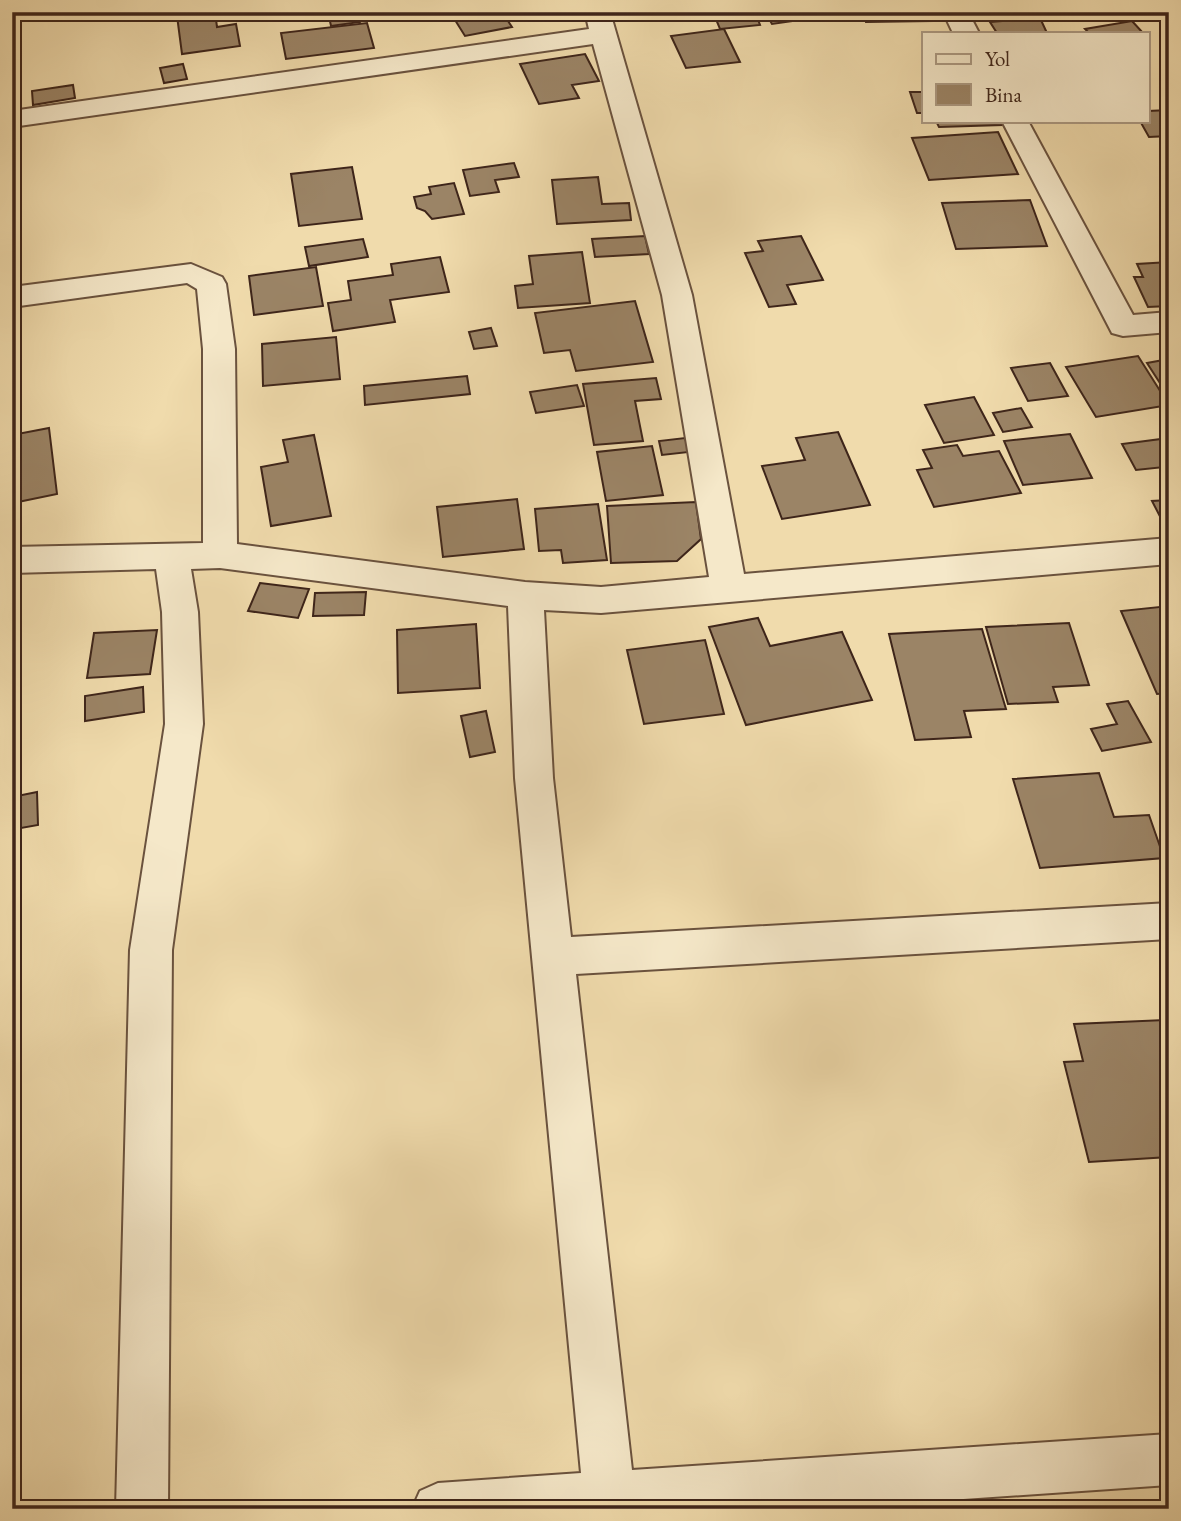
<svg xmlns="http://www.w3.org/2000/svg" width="1181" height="1521" viewBox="0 0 1181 1521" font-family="'EB Garamond',serif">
  <rect width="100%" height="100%" fill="#f0dbac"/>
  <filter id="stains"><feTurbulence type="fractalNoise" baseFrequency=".00286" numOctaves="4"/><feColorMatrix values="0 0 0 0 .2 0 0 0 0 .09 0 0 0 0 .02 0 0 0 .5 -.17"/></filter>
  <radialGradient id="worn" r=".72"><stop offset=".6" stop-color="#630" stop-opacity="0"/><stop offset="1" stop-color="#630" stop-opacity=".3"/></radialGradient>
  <g fill="#9b8466" stroke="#3e251a" stroke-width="2">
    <path d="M215,12L217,27L236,24L240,46L182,54L177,16Z"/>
    <path d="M328,12H357L360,22L331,26Z"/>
    <path d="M450,12H502L512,27L465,36Z"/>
    <path d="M713,12H755L760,25L720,29Z"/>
    <path d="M765,12H856L772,24Z"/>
    <path d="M864,12H929L932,21L866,22Z"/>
    <path d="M1040,18L1047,33H997L990,22Z"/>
    <path d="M1132,21L1143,33H1089L1085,29Z"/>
    <path d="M367,23L374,48L286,59L281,33Z"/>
    <path d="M724,29L740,62L686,68L671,36Z"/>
    <path d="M585,54L599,81L572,85L579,98L539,104L520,64Z"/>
    <path d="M183,64L187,79L164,83L160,68Z"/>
    <path d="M73,85L75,98L33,105L32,91Z"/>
    <path d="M910,92H924V113H917Z"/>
    <path d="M1169,110V136L1149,137L1140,121H1148V111Z"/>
    <path d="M936,121H1001L1002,125L939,127Z"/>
    <path d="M998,132L1018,174L929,180L912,138Z"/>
    <path d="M514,163L519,177L495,180L499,192L470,196L463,170Z"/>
    <path d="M352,167L362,219L299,226L291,174Z"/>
    <path d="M598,177L602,204L629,203L631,220L557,224L552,180Z"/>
    <path d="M454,183L464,214L432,219L425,211L417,208L414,197L431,194L429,187Z"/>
    <path d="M1030,200L1047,246L956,249L942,203Z"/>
    <path d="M645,236L649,254L595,257L592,239Z"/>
    <path d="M801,236L823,280L787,285L796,304L769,307L745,253L763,251L758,241Z"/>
    <path d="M363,239L368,257L309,266L305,247Z"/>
    <path d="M582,252L590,303L518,308L515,286L533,284L529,256Z"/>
    <path d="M440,257L449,292L390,300L395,322L333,331L328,303L351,300L348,281L393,275L391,264Z"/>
    <path d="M1169,262V306L1148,307L1134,277H1143L1137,264Z"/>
    <path d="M316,267L323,306L254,315L249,276Z"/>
    <path d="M635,301L653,362L576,371L570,350L544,353L535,313Z"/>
    <path d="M491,328L497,346L474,349L469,332Z"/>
    <path d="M336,337L340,379L263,386L262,344Z"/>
    <path d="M1138,356L1169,405L1096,417L1066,367Z"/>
    <path d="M1169,359V397L1147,363Z"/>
    <path d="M1050,363L1068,396L1028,401L1011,368Z"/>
    <path d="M467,376L470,394L365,405L364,386Z"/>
    <path d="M656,378L661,399L635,401L643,441L594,445L583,384Z"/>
    <path d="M577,385L584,406L536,413L530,392Z"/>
    <path d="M974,397L994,435L944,443L925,405Z"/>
    <path d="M1021,408L1032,427L1003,432L993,413Z"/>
    <path d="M49,428L57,494L18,502L17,487L12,488V435Z"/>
    <path d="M838,432L870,505L782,519L762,466L805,460L796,438Z"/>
    <path d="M1070,434L1092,478L1023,485L1004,441Z"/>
    <path d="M314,435L331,516L271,526L261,467L288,462L283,440Z"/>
    <path d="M685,438L689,452L662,455L659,441Z"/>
    <path d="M1169,438V474L1164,467L1136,470L1122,444Z"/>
    <path d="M957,445L963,456L999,451L1021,493L934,507L917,470L932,468L923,450Z"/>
    <path d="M652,446L663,495L606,501L597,452Z"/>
    <path d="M517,499L524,549L443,557L437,507Z"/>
    <path d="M1169,500V527L1166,528L1152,501Z"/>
    <path d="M696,502L701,539L677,561L611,563L607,506Z"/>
    <path d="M598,504L607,560L563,563L561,550L539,551L535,509Z"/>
    <path d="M260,583L309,589L298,618L248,611Z"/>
    <path d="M366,592L364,615L313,616L315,593Z"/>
    <path d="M1169,606V693L1157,694L1121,611Z"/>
    <path d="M758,618L770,646L842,632L872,700L746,725L709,627Z"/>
    <path d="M1069,623L1089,685L1053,687L1058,702L1008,704L986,627Z"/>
    <path d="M476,624L480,688L398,693L397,630Z"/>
    <path d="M982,629L1006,709L964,711L971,737L915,740L889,634Z"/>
    <path d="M157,630L150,674L87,678L94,633Z"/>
    <path d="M705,640L724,714L644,724L627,650Z"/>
    <path d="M143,687L144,712L85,721V696Z"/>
    <path d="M1128,701L1151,742L1102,751L1091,729L1117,724L1107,704Z"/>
    <path d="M486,711L495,752L470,757L461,716Z"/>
    <path d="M1099,773L1114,817L1149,815L1164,858L1040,868L1013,779Z"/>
    <path d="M37,792L38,825L15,829V876H12V797Z"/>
    <path d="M1165,1020L1169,1033V1157L1089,1162L1064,1062L1083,1061L1074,1024Z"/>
  </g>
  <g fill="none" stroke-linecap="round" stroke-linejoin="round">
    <g stroke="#6a523e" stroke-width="4">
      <g id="street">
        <path d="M585,12H610L692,295L744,574L1169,538V564L601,613L544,610L553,778L571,937L1169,903V939L576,974L632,1470L1169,1434V1485L818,1509H412L420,1491L438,1483L581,1473L515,778L508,606L220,568L191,569L198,612L203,724L172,950L168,1509H116L130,950L165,724L162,612L156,569L12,573V547L203,543V349L197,289L187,283L12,307V287L191,264L222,277L226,284L235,349L237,544L525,582L601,587L709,577L662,295L593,44L12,127V111L589,29Z"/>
        <path d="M943,12H968L979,33H953Z"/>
        <path d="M1002,121H1028L1133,315L1169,312V332L1123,336L1112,333Z"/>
      </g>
    </g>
    <use href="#street" fill="#f5e8c9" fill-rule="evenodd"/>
  </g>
  <rect width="1181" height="1521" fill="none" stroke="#f0dbac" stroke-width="42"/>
  <rect x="14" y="14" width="1153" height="1493" fill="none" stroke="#3e251a" stroke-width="3.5"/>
  <rect x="21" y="21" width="1139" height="1479" fill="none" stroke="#3e251a" stroke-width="2"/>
  <rect x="922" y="32" width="228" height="91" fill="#f5e8c9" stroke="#ac9a83" stroke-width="2"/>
  <rect x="936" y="54" width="35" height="10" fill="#f5e8c9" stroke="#ac9a83" stroke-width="2"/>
  <text x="985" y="66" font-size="21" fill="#3e251a">Yol</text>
  <rect x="936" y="84" width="35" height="21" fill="#9b8466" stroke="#ac9a83" stroke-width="2"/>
  <text x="985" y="102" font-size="21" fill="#3e251a">Bina</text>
  <rect width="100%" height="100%" filter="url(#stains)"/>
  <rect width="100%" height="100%" fill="url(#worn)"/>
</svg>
